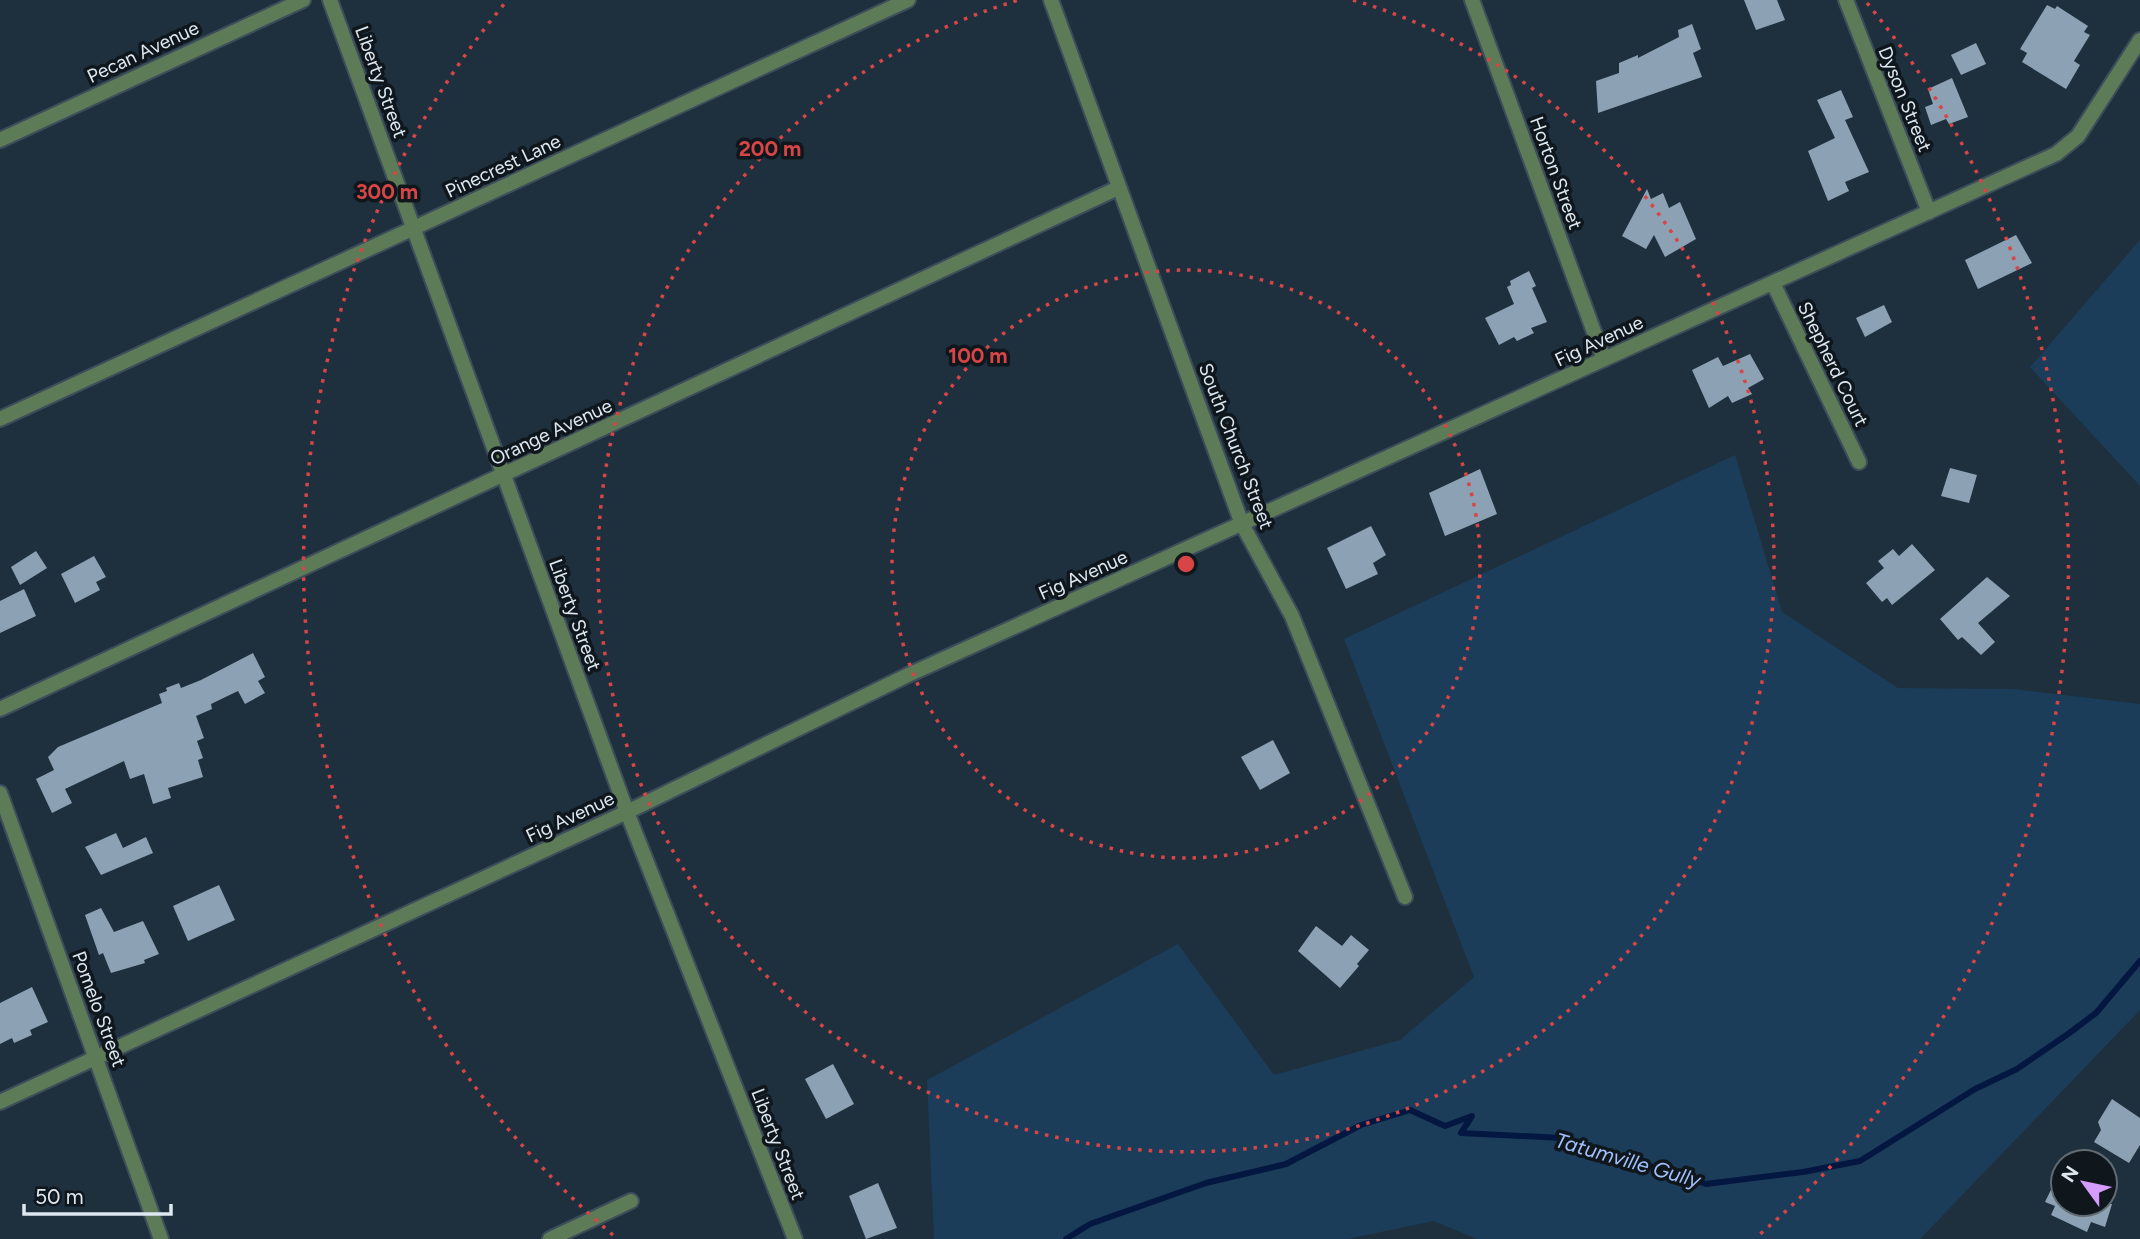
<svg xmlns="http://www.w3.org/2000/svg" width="2140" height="1239" viewBox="0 0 2140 1239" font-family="Figtree,sans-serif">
  <rect width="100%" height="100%" fill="#1e303e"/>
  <g fill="#1b3d59">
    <path d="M2140,240V486L2030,367Z"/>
    <path d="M1735,455L1782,612L1898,688L2012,689L2140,704V1010L1920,1239H1477L1434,1221L1347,1239H934L927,1080L1178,944L1274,1075L1400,1040L1474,977L1344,639Z"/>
  </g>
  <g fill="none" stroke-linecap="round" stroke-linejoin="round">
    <path stroke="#041741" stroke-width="6" d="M1066,1239L1090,1224L1206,1183L1286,1164L1361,1125L1410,1110L1445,1126L1472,1116L1461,1133L1562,1138L1706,1184L1803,1172L1860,1161L1975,1089L2017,1069L2068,1034L2096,1013L2140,961"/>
  </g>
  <g fill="#8ca1b3">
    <path d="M1744,0H1777L1785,20L1756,30Z"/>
    <path d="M2047,5L2055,9L2057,6L2088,26L2084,32L2090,35L2074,61L2080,65L2066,89L2022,62L2027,53L2020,49Z"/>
    <path d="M1692,24L1701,49L1693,53L1702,77L1598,113L1596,81L1619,73V63L1638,55V58L1679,37L1678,30Z"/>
    <path d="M1976,43L1986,64L1961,75L1951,55Z"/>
    <path d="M1952,78L1968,117L1949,124L1946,119L1931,125L1925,107L1933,104L1928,89Z"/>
    <path d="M1841,90L1853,117L1845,120L1869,172L1845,182L1849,191L1828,201L1808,151L1835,138L1817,100Z"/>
    <path d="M1647,189L1651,199L1663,193L1669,208L1680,202L1696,239L1665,257L1654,235L1646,249L1622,236Z"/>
    <path d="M2016,235L2032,263L1978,289L1965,260Z"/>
    <path d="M1529,271L1536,286L1532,288L1547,322L1531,328L1534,333L1517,341L1514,337L1499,345L1485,318L1514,304L1507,287L1511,285L1510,281Z"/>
    <path d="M1884,305L1892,322L1865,337L1856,318Z"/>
    <path d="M1750,354L1764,379L1748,388L1752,394L1732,403L1728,396L1709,408L1692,370L1718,357L1723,366Z"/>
    <path d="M1950,468L1977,475L1969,503L1941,496Z"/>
    <path d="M1480,469L1497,514L1445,536L1429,493Z"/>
    <path d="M1371,526L1386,555L1373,563L1378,574L1346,589L1327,548Z"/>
    <path d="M1912,544L1935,570L1892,605L1887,598L1882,602L1866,583L1884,568L1878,561L1893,549L1899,556Z"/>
    <path d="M36,551L47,568L20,585L11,567Z"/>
    <path d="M94,556L106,577L96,582L100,590L75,603L61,574Z"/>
    <path d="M1987,577L2010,596L1978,623L1995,642L1981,655L1962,637L1958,640L1940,619Z"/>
    <path d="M24,589L36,616L0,633V601Z"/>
    <path d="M253,653L265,677L258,681L265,693L245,704L238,691L211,704L212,709L196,716L204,738L197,741L203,758L198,760L203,777L168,788L171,798L153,804L144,774L130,779L124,761L65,789L72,803L52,813L36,779L54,770L48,757L58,747L162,703L159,694L167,691L166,688L179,683L181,688L201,680Z"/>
    <path d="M1273,740L1290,773L1260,790L1241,757Z"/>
    <path d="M116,833L123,848L146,837L153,853L101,875L85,847Z"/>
    <path d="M219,885L235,920L188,941L173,906Z"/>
    <path d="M101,908L114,932L143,921L159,954L144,960L145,963L111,973L103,953L99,955L85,915Z"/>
    <path d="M1316,926L1342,946L1351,935L1369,950L1357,964L1359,966L1340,988L1298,951Z"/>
    <path d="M32,987L48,1022L30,1030L32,1035L14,1043L12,1038L0,1044V1003Z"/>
    <path d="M833,1064L854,1104L826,1119L805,1079Z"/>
    <path d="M2112,1099L2140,1118V1145L2129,1163L2094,1142L2101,1130L2098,1122Z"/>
    <path d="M2063,1165V1204H2112L2105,1227L2091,1222L2087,1232L2051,1215L2055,1206L2045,1202Z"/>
    <path d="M878,1183L897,1228L866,1239L849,1196Z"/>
  </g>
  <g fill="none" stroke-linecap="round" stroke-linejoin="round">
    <g stroke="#3d4d5b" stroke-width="18">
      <g id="street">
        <path d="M330,0L627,812L795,1239"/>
        <path d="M1051,0L1242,524L1292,616L1405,897"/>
        <path d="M1472,0L1604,359"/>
        <path d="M1846,0L1929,212"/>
        <path d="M0,140L303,0"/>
        <path d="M1773,283L1859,462"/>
        <path d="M0,419L908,0"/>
        <path d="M0,709L1118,188"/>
        <path d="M0,793L161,1239"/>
        <path d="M0,1102L627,812L908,675L2056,154L2078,136L2140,40"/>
        <path d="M550,1239L631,1201"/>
      </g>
    </g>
    <use href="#street" stroke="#5d7b56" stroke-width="14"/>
  </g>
  <g fill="none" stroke="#d74546" stroke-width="3.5" stroke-dasharray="3.5 7">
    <circle cx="1186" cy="564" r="294"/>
    <path d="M1353 0A588 588 0 1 1 1019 0"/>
    <path d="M613 1235A882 882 0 0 1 505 3M1867 3A882 882 0 0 1 1759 1235"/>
  </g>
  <g text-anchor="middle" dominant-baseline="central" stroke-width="7" stroke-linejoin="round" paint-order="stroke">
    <g font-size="19" fill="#dde8f1" stroke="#0f171d">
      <text transform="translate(143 52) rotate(-25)">Pecan Avenue</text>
      <text transform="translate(381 82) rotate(70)">Liberty Street</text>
      <text transform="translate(1905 99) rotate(68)">Dyson Street</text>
      <text transform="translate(503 166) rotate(-25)">Pinecrest Lane</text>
      <text transform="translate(1556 173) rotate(70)">Horton Street</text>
      <text transform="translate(1599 341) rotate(-25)">Fig Avenue</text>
      <text transform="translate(1833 364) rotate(64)">Shepherd Court</text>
      <text transform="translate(551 432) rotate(-25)">Orange Avenue</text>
      <text transform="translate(1236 446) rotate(69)">South Church Street</text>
      <text transform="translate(1083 575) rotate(-24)">Fig Avenue</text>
      <text transform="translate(575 615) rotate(70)">Liberty Street</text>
      <text transform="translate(570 817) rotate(-25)">Fig Avenue</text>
      <text transform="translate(99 1009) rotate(70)">Pomelo Street</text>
      <text transform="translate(778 1144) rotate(69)">Liberty Street</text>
    </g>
    <g font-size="21" font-style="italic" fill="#a0c0fc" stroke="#0f171d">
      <text transform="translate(1628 1160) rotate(16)">Tatumville Gully</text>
    </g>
  </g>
  <circle cx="1186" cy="564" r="10" fill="#d74546" stroke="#0f171d" stroke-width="3.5"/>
  <g font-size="21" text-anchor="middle" font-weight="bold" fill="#d74546" stroke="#0f171d" stroke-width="7" stroke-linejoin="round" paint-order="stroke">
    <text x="770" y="156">200 m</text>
    <text x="387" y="199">300 m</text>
    <text x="978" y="363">100 m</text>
  </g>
  <g transform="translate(2084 1183) rotate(303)"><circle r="33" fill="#0f171d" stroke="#616b72" stroke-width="2"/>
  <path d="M0-5L12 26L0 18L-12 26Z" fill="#d59cfb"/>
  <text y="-10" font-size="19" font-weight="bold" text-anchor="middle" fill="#dde8f1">N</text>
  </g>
  <path d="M24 1204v10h147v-10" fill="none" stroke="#dde8f1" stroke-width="3.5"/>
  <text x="35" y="1204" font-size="21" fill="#dde8f1" stroke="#0f171d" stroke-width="5" paint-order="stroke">50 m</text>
</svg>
